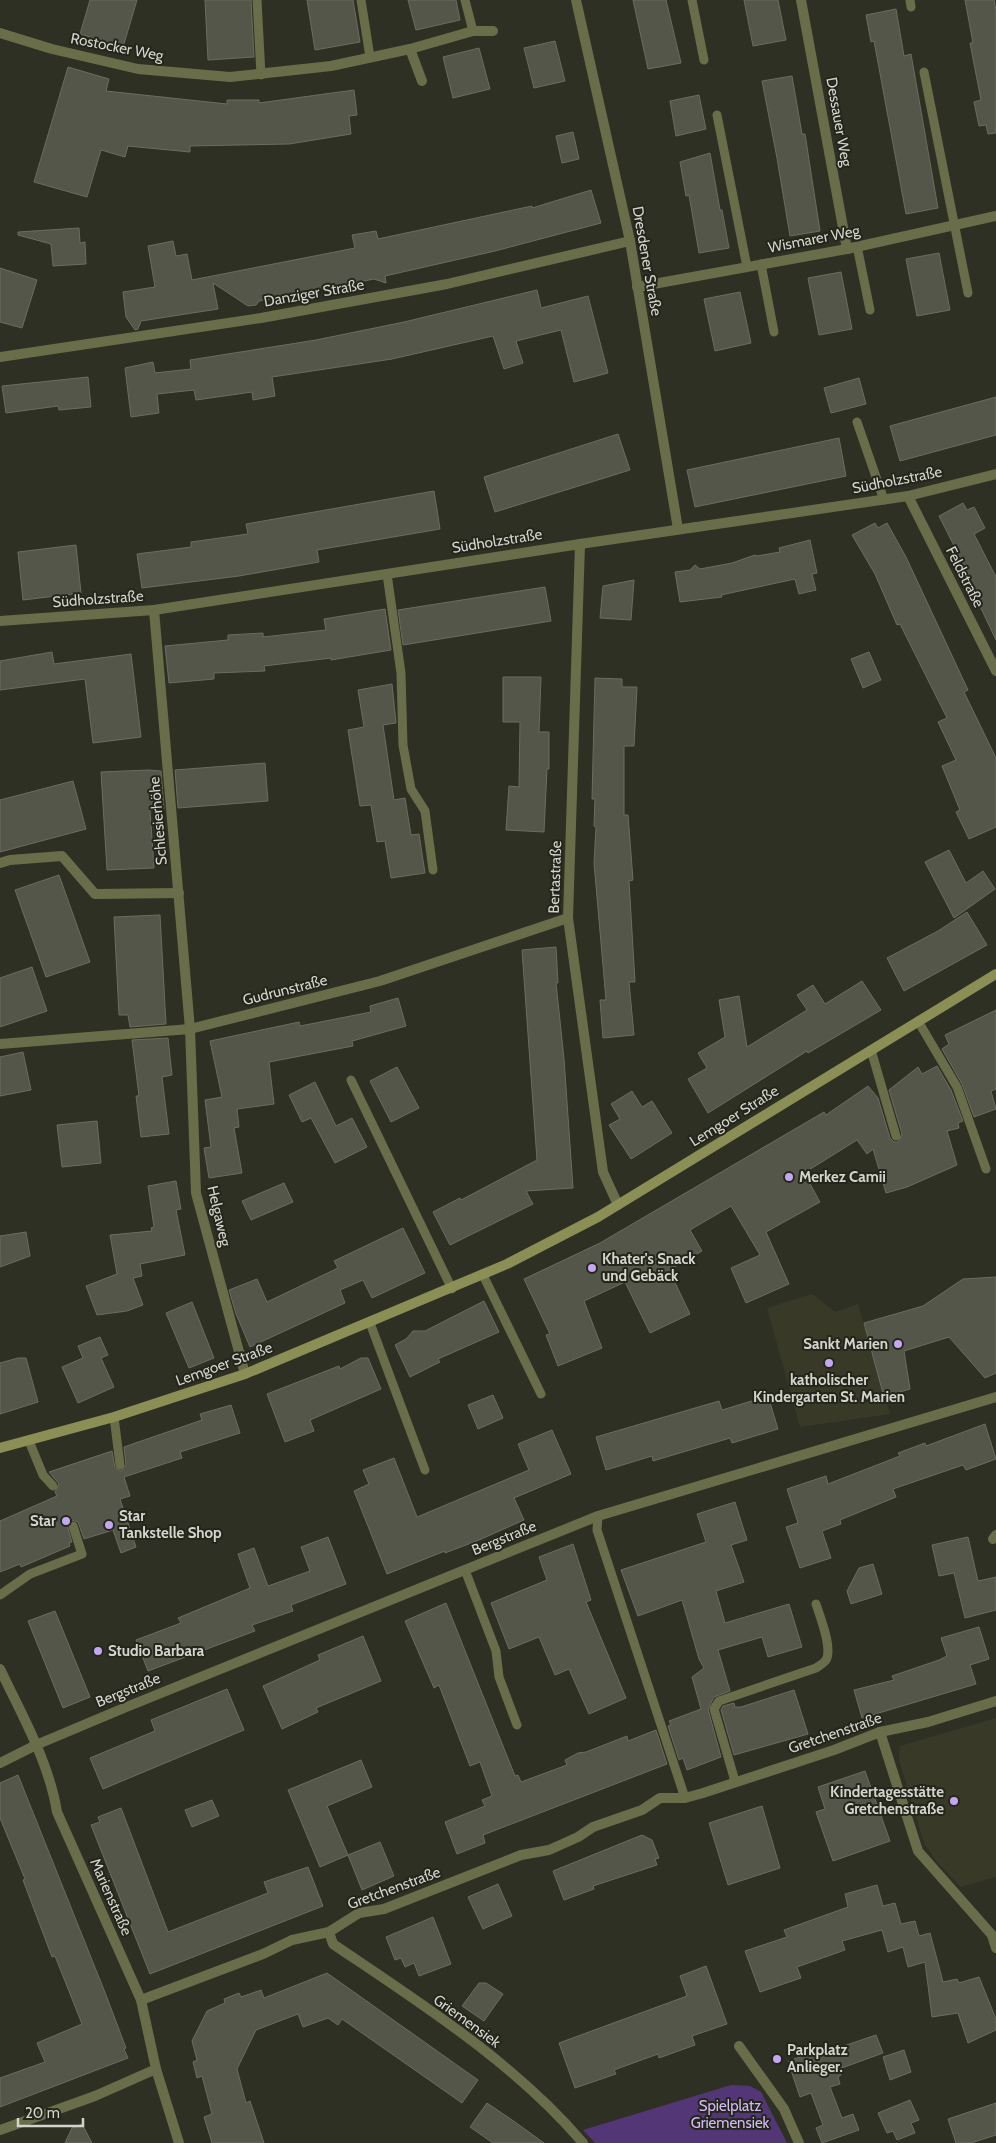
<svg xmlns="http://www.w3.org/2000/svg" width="996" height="2143" viewBox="0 0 996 2143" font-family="Cabin,sans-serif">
  <rect width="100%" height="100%" fill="#2f3024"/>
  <g fill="#383927">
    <path d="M812,1294L835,1312L858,1304L890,1414L800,1427L767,1308Z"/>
    <path d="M996,1718V1877L961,1887L936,1861L924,1843L899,1760L900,1746Z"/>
  </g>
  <path fill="#533676" d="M731,2085L750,2086L761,2092L787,2143H595L583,2130Z"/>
  <g fill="#545649" stroke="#6b6d5f">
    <path d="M90,0H137L123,47L80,34Z"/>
    <path d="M205,0H251L254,57L208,60Z"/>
    <path d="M307,0H353L360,42L315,50Z"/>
    <path d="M408,0H456L460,20L416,30Z"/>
    <path d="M633,0H666L681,63L648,69Z"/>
    <path d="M744,0H778L786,40L753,46Z"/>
    <path d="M965,0H994L996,10V133L988,134L986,125L979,126L974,102L981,100L970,43H973Z"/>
    <path d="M896,9L904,56L911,54L938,208L906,214L874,41L871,42L866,15Z"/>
    <path d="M555,41L565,81L534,88L524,48Z"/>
    <path d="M479,48L490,89L453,98L443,57Z"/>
    <path d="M68,67L109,79L106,91L227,104V100H259V103L354,90L357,115L349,116L351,134L289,144L190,146V152L128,146L125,157L101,150L87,197L34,182Z"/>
    <path d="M792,76L802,134H805L820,231L790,236L777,158L762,81Z"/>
    <path d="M699,95L706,129L676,136L670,101Z"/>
    <path d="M573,132L579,159L562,163L556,136Z"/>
    <path d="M710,153L720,210H722L729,248L699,253L689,195L686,196L680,162Z"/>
    <path d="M591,190L601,223L495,251L385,276L386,283L374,279L259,301L256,305L248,306L213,283L218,309L141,321L138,329L135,330L126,317L123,292L155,287L148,246L173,241L176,256L187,254L192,280L355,248L352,235L376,231L378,239L532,206V208Z"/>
    <path d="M79,228L80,243L85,242L86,264L53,266L51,244L18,235V232Z"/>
    <path d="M939,253L950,310L917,316L906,259Z"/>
    <path d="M0,268L37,280L22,328L0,322Z"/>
    <path d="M841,272L852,329L819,335L808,278Z"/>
    <path d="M537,290L541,308L588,296L608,373L574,382L561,330L516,341L523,363L504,369L493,336L392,359L272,377L275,396L253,400L252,392L196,400L194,390L157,394L159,413L131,417L125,368L153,362L155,373L191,369L190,360L316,340L404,322Z"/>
    <path d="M740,292L751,343L715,351L704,299Z"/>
    <path d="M88,377L91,407L59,410L58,406L6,413L2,386Z"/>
    <path d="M859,378L866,404L831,413L824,388Z"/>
    <path d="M996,397V435L900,461L890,426Z"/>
    <path d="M618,434L630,470L495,512L484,477Z"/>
    <path d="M839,438L846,476L695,507L687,470Z"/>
    <path d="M434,491L440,529L317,550L319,562L239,576L142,588L137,554L191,547V542L248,534L246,524Z"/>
    <path d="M963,503L967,510L974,507L985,528L974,534L996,577V640L969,583L972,581L939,516Z"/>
    <path d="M875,523L878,528L887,523L906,557L968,690L964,692L996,758V827L969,839L956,812L960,810L942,766L956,760L938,722L947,718L900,624L897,625L875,574L852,535Z"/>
    <path d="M810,540L817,573L812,574L816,590L799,594L795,579L721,595L722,597L680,602L675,572L690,570L695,565L700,569L732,563L755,555L757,556L780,552L779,548Z"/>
    <path d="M76,545L81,593L23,600L18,552Z"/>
    <path d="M634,580L631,620L600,618L603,586Z"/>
    <path d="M545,587L551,621L403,645L398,610Z"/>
    <path d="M385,609L391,650L331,660V658L264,666L265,671L214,673V679L169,683L165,646L228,640V635L263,633V637L326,630L324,619Z"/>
    <path d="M52,652L54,664L131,654L141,737L93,743L85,679L0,690V661Z"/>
    <path d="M869,652L881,680L863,688L851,659Z"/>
    <path d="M503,677H541L539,732H549V769H547L544,832L506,830L509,786L519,787L520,722H503Z"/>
    <path d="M595,678L622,679V687H637L634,746H624V815H628L633,880L629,881L635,982H629L634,1035L603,1038L600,1000H606L594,863L596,828L594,826L595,799H592Z"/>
    <path d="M392,684L396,723L383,725L394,800L405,798L411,835L419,834L425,873L391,878L385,841L377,842L371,805L360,806L348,730L364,727L358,690Z"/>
    <path d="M265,763L268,801L178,808L175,770Z"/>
    <path d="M148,770L161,771L164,809L150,810L154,868L107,870L101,772Z"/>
    <path d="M73,781L86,829L0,852V800Z"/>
    <path d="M949,850L966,883L983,871L995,889L954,918L925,862Z"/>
    <path d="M59,875L90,962L46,977L15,890Z"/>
    <path d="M967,912L987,945L904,991L887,958L938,931Z"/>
    <path d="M160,915L166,1024L130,1027L128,1015H119L114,917Z"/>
    <path d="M556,947L558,983H556L564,1059L573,1188L526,1191L533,1204L450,1245L433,1212L460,1198L461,1200L537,1160L522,950Z"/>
    <path d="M32,967L47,1011L0,1027V978Z"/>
    <path d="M862,981L881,1010L808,1053L807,1051L708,1113L688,1079L707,1068L698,1053L725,1037L719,1000L739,996L747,1047L807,1010L797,995L813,985L825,1004Z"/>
    <path d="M398,998L406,1026L352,1041L353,1046L269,1062L274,1104L237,1109L239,1127L234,1128L242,1173L209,1178L204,1148L211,1147L205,1100L222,1097L210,1041L299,1022L300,1026L371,1012L370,1006Z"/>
    <path d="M996,1010V1089L991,1091L996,1109L974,1117L962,1084L942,1049L949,1044L945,1035Z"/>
    <path d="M168,1038L172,1075L162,1077L169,1134L141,1137L136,1096H139L132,1040Z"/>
    <path d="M23,1052L31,1090L0,1096V1057Z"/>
    <path d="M937,1066L951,1090L963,1121L958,1123L959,1128L947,1131L957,1165L907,1187L886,1193L873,1149L867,1154L857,1140L804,1173L820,1202L766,1232L789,1284L746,1303L731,1268L760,1255L731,1206L690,1230L702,1251L669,1270L690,1314L650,1333L625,1282L584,1301L602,1348L558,1366L546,1335L550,1334L524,1279L600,1243L824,1112L826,1115L868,1086L878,1098L890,1138L894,1142H898L902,1134L889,1090L918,1067L922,1074Z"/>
    <path d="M397,1067L419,1108L391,1122L370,1081Z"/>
    <path d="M315,1082L336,1126L352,1118L367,1147L335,1163L311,1118L302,1122L289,1095Z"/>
    <path d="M632,1091L642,1107L652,1101L672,1133L631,1159L609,1125L620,1119L611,1104Z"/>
    <path d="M97,1121L101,1163L62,1167L57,1125Z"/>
    <path d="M176,1181L181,1209L176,1210L185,1255L140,1264L142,1276L133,1278L143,1305L127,1311L97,1315L86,1286L117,1274L110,1235L152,1231L151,1228L154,1227L148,1186Z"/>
    <path d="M284,1183L293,1202L251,1220L242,1201Z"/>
    <path d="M403,1228L425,1273L372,1298L363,1280L340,1290L345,1303L250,1347L236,1314L229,1290L257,1279L267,1302L338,1268L334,1261Z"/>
    <path d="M26,1232L30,1256L0,1267V1236Z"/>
    <path d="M996,1277V1373L985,1378L949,1337L904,1351L910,1389L884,1397L864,1323L923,1306L963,1279Z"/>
    <path d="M484,1301L499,1332L438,1359L440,1362L410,1377L395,1345L406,1339L413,1331H425Z"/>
    <path d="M192,1302L214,1358L189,1368L166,1313Z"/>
    <path d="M100,1337L108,1355L101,1358L114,1387L78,1403L62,1367L83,1358L78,1346Z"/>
    <path d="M18,1358H26L38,1402L0,1414V1363Z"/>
    <path d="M361,1358H368L381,1389L310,1420L314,1431L285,1442L267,1394L339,1366L340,1369Z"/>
    <path d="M493,1395L503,1418L478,1429L468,1405Z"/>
    <path d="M768,1396L778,1429L732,1443L730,1438L653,1461L652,1456L606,1470L596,1437L719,1401L722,1410Z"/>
    <path d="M231,1405L240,1433L180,1452L182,1458L124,1477L130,1496L120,1499L136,1547L121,1553L113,1530L84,1539L78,1522L72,1520L67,1525L72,1542L69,1543L70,1546L21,1567L20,1564L0,1572V1521L57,1496L55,1492L59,1484L49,1472L112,1451L115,1468L121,1471L126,1465L124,1447L202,1420L200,1414Z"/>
    <path d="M985,1424L996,1459L966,1470L963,1465L893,1489L896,1497L840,1520L841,1524L822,1531L831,1558L800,1568L786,1527L798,1523L787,1489L826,1476L828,1484L900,1456L898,1453L925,1443L926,1446Z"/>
    <path d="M552,1430L571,1474L514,1498L524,1520L479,1540L445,1553V1551L387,1574L354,1491L369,1484L363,1470L394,1458L417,1517L529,1470L518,1444Z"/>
    <path d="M735,1502L747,1540L731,1545L744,1582L716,1591L725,1623L789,1604L802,1647L768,1657L762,1637L718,1650L730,1691L714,1697L708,1709L721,1757L687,1770L683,1758L679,1760L668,1726L671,1725L669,1721L701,1709L692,1677L704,1668L699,1659L682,1600L638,1616L621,1570L706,1542L697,1514Z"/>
    <path d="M328,1537L346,1584L291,1605L293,1611L252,1625L255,1631L148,1671L136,1640L181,1623L178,1618L250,1588L238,1554L254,1548L268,1586L310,1571L301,1547Z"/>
    <path d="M968,1537L978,1581L996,1577V1610L965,1618L954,1573L939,1576L932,1545Z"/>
    <path d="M573,1544L591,1600L586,1602L626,1698L589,1714L569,1669L555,1675L539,1637L509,1649L491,1603L547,1580L539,1557Z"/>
    <path d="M873,1564L882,1594L851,1604L847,1591L859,1568Z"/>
    <path d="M446,1603L515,1776L518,1775L521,1782L567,1765L565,1760L578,1753L586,1752L627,1736L628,1741L656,1730L667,1764L483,1835L485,1843L457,1854L445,1822L485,1806L482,1800L492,1796L480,1762L470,1766L439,1685L434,1688L405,1621Z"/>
    <path d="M55,1611L90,1697L63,1708L28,1621Z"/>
    <path d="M979,1627L989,1659L970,1665L976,1684L862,1718L854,1690L894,1680L892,1676L939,1660L947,1656L941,1638Z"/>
    <path d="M363,1636L381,1681L316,1708L318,1712L282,1729L263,1686L320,1660L318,1655Z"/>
    <path d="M227,1689L244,1730L103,1789L90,1758L155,1731L151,1720Z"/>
    <path d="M794,1690L808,1734L734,1755L721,1710L723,1706L734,1703L735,1707H741Z"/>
    <path d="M361,1760L372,1787L327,1806L348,1855L320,1867L288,1790Z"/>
    <path d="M865,1771L890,1841L833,1861L816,1812L825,1809L818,1787Z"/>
    <path d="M18,1775L106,1995L126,2048L124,2049L128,2058L0,2107V2078L45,2062L37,2043L82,2024L55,1956L52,1957L23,1880L25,1879L0,1818V1783Z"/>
    <path d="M212,1800L219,1816L192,1827L185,1810Z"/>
    <path d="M762,1806L780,1868L728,1885L709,1823Z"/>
    <path d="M121,1808L168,1932L268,1893L264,1882L308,1867L323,1906L150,1974L91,1825L100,1822L98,1817Z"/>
    <path d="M642,1835L652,1840L659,1858L655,1859L657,1865L593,1886L594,1889L564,1900L553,1871Z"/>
    <path d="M380,1842L394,1876L362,1890L348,1855Z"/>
    <path d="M498,1884L512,1916L483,1929L468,1897Z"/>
    <path d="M877,1885L883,1906L895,1903L901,1924L915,1921L919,1936L930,1933L943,1982L957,1979L959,1983L979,1977L996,2019V2030L968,2043L958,2013L932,2017L925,1962L908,1967L903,1947L888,1952L882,1930L842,1941L845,1950L797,1967L801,1978L760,1992L745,1951L787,1937L784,1930L848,1907L845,1894Z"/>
    <path d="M433,1917L451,1964L419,1976L414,1963L405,1967L401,1958L395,1960L386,1937Z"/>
    <path d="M706,1966L727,2024L692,2036L695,2045L659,2058L658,2054L614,2070L616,2074L575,2088L559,2043L687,1996L680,1976Z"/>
    <path d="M327,1973L478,2080L462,2103L342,2019L338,2025L328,2018L303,2027L298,2014L256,2030L237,2069L246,2103L250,2101L264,2143H212L204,2117L212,2114L202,2076L197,2078L193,2062L197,2060L192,2041L207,2011L225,2003L224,1999L239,1993L241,1997L261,1990L264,1998Z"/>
    <path d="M479,1983H486L503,1994L484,2021L462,2006Z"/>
    <path d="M876,2035L883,2053L839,2069L841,2075L838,2077L840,2084L830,2087L842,2118L853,2114L859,2130L822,2143L816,2128L823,2125L811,2093L800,2097L788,2061L828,2048L829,2051Z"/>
    <path d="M904,2050L911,2072L890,2080L883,2057Z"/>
    <path d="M910,2100L919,2120L911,2123L915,2133L897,2140L893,2131L887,2133L878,2113Z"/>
    <path d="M487,2103L515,2122L544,2143H493L470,2127Z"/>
    <path d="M996,2103V2135L971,2143H956L948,2119Z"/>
    <path d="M82,2124L92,2143H65L72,2128Z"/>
  </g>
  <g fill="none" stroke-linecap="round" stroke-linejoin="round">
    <g stroke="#6a6d4a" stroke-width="9">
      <path d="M257,0L261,75"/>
      <path d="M361,0L370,57"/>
      <path d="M465,0L473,31"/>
      <path d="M692,0L704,60"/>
      <path d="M910,0L911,7"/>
      <path d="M924,72L968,293"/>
      <path d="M717,115L747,267"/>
      <path d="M857,246L870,310"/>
      <path d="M761,264L774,332"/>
      <path d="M857,422L884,500"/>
      <path d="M387,574L401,673L403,745L411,789L425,811L433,870"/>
      <path d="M918,1021L957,1087L986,1169"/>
      <path d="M871,1050L896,1136"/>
      <path d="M351,1080L452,1289"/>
      <path d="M483,1275L541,1394"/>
      <path d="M370,1323L425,1470"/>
      <path d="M114,1417L120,1465"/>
      <path d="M29,1441L43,1475L53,1486"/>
      <path d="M598,1516L597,1530L685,1798"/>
      <path d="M465,1570L496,1651L499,1677L517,1725"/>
      <path d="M0,1595L30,1574L82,1554L73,1526"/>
      <path d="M735,1781L714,1709L719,1701L816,1668C819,1666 824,1663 826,1660C833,1648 820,1617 816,1604"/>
    </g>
    <g stroke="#6a6d4a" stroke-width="10">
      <path d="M576,0L630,241L678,529"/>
      <path d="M801,0L847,249"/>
      <path d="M0,33L52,49L138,69L230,77L331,66L410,49L473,31H493"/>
      <path d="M410,49L422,81"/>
      <path d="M637,287L847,249L996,216"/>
      <path d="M0,357L261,318L447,284L630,241"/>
      <path d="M908,496L996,671"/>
      <path d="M580,544L568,918L603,1172L618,1205"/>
      <path d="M154,610L190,1029L196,1193L245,1374"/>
      <path d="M0,621L154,610L580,544L908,496L996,474"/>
      <path d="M0,863L10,860L62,856L95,894L179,893"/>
      <path d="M0,1044L190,1029L380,981L568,918"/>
      <path d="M993,1539L996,1535"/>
      <path d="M0,1669C22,1715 49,1762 57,1812L141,2000L156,2069L179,2143"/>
      <path d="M880,1732L918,1851L992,1935L996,1948"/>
      <path d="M0,1763L36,1745L124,1708L598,1516L996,1397"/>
      <path d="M329,1932L333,1944C420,2003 514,2062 583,2143"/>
      <path d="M141,2000L263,1954L292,1940L329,1932L359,1913L384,1909L521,1855L549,1850L578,1837L593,1827L642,1810L660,1798H685L703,1793L834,1750L880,1732L928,1722L996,1701"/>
      <path d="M739,2046L784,2109L799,2143"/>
      <path d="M0,2130L95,2096L156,2069"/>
    </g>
    <path stroke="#8b8f56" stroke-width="10" d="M0,1448L114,1417L245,1374L507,1264L598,1217L996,974"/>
  </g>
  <g fill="#c5a7f1" stroke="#25261b" stroke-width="2">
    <circle cx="789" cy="1177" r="5"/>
    <circle cx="592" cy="1268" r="5"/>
    <circle cx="898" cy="1344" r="5"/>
    <circle cx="829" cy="1363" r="5"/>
    <circle cx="66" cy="1521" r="5"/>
    <circle cx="109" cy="1525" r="5"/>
    <circle cx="98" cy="1651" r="5"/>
    <circle cx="954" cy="1801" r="5"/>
    <circle cx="777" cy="2059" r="5"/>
  </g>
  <g text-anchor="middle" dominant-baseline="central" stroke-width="4" stroke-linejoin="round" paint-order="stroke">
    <g font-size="15" fill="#d3d4cc" stroke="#25261b">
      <text transform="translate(117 47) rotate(11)">Rostocker Weg</text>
      <text transform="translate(839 122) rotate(80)">Dessauer Weg</text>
      <text transform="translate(814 239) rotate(-11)">Wismarer Weg</text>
      <text transform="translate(647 261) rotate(80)">Dresdener Straße</text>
      <text transform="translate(314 293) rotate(-10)">Danziger Straße</text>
      <text transform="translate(897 480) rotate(-11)">Südholzstraße</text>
      <text transform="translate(497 541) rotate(-9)">Südholzstraße</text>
      <text transform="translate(965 577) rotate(63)">Feldstraße</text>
      <text transform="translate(98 599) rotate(-4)">Südholzstraße</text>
      <text transform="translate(158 821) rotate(-95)">Schlesierhöhe</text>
      <text transform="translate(555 877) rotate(-88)">Bertastraße</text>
      <text transform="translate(285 990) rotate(-14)">Gudrunstraße</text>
      <text transform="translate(734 1116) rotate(-32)">Lemgoer Straße</text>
      <text transform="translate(219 1216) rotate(77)">Helgaweg</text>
      <text transform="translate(224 1364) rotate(-20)">Lemgoer Straße</text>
      <text transform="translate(504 1538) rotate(-22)">Bergstraße</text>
      <text transform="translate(128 1690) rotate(-22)">Bergstraße</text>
      <text transform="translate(835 1733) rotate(-19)">Gretchenstraße</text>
      <text transform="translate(394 1888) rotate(-20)">Gretchenstraße</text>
      <text transform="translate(111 1897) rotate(66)">Marienstraße</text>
      <text transform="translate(467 2021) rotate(36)">Griemensiek</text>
    </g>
    <g font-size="15" font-weight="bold" fill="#d3d4cc" stroke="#25261b" text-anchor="start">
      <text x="799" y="1177">Merkez Camii</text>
      <text x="602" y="1259">Khater's Snack<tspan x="602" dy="17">und Gebäck</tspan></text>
      <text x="888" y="1344" text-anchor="end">Sankt Marien</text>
      <text x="829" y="1380" text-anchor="middle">katholischer<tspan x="829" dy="17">Kindergarten St. Marien</tspan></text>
      <text x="119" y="1516">Star<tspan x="119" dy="17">Tankstelle Shop</tspan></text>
      <text x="56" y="1521" text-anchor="end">Star</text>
      <text x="108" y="1651">Studio Barbara</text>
      <text x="944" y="1792" text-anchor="end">Kindertagesstätte<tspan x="944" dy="17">Gretchenstraße</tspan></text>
      <text x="787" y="2050">Parkplatz<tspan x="787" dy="17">Anlieger.</tspan></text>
    </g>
    <g font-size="15" fill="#d2baf6" stroke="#25261b">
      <text x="730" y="2106">Spielplatz<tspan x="730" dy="17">Griemensiek</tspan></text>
    </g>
  </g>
  <path d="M18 2118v8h65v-8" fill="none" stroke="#d3d4cc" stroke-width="2.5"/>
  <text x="25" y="2118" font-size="15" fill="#d3d4cc" stroke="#25261b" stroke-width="4" paint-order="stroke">20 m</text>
</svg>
